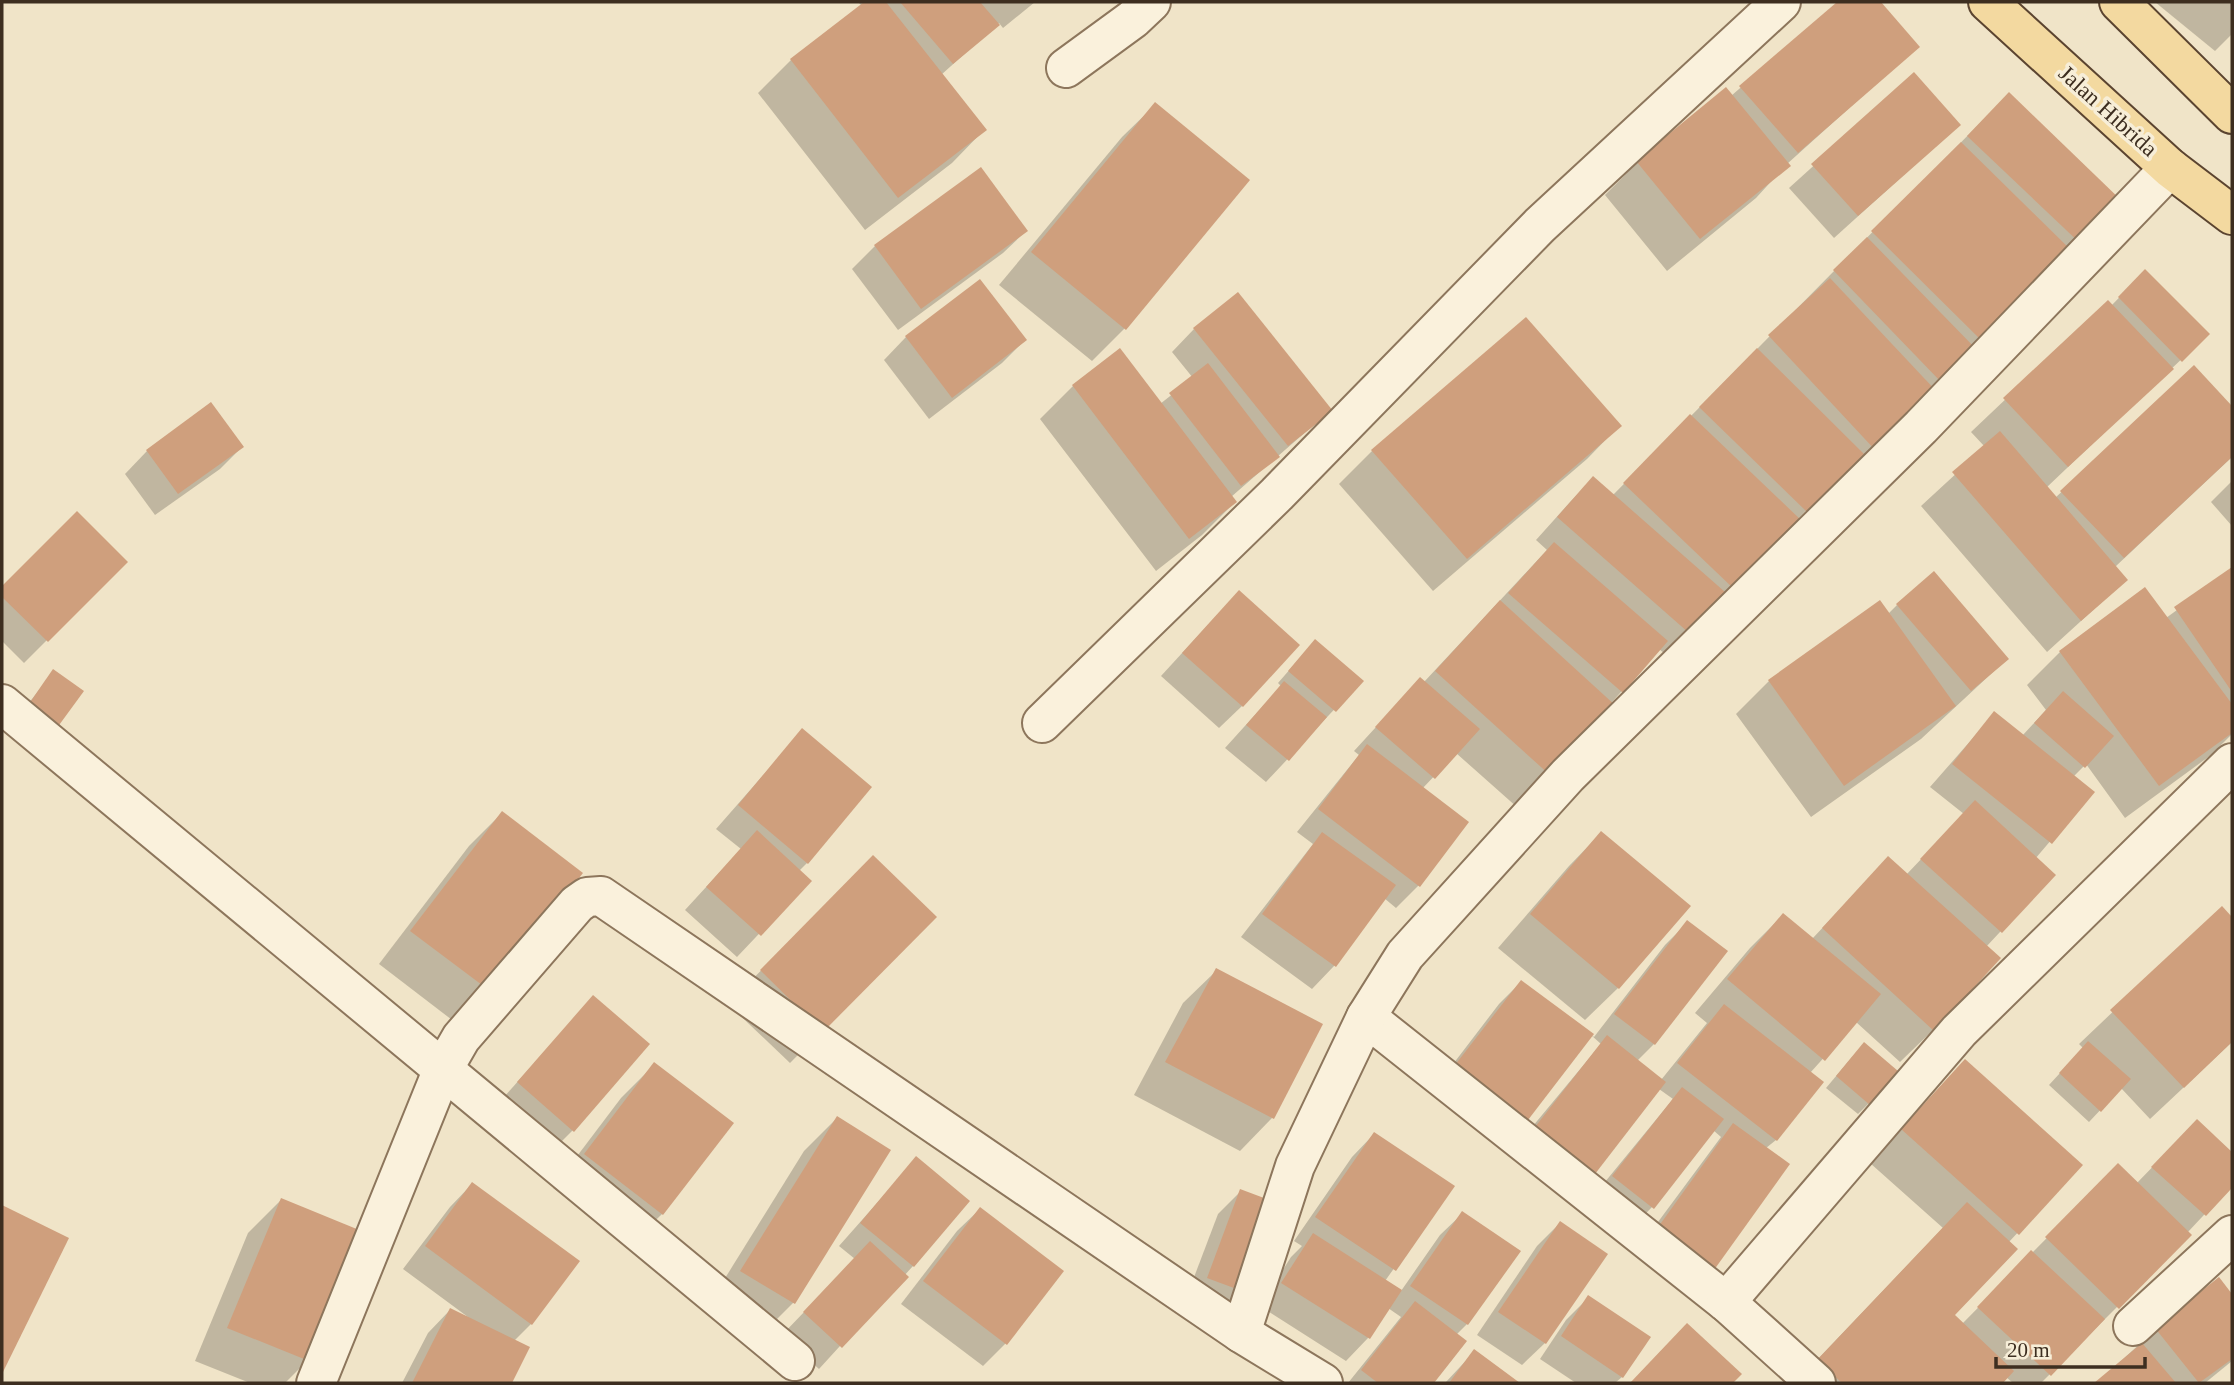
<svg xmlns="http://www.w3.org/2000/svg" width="2234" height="1385" viewBox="0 0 2234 1385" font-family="Georgia,serif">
  <rect width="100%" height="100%" fill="#f0e4c8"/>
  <g fill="#0003">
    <path d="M858,2H1035L1003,28L999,23L941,75L984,130L952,163L865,230L758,93L791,60L862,6Z"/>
    <path d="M1839,2H1878L1917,47L1787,164L1756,198L1667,271L1605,195L1637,163L1731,96Z"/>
    <path d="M2155,2H2232V34L2215,51Z"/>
    <path d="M1914,75L1959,125L1834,238L1789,188Z"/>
    <path d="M1155,105L1247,181L1124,329L1092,361L999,285L1122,137Z"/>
    <path d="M1986,117L2121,203L1844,483L1838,478L1665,654L1659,649L1518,808L1456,753L1422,789L1419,885L1396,908L1384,898L1334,966L1312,989L1241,937L1313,844L1297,832L1359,755L1354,751L1420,679L1424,682L1547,550L1536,540L1571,501L1593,479L1612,496Z"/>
    <path d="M980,170L1026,231L1003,253L898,330L852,269L875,246Z"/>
    <path d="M2145,271L2208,334L2046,488L2055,498L2194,368L2232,408V457L2115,567L2126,580L2047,652L1921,506L1985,447L1971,432L2108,302L2111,306Z"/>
    <path d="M980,281L1025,340L1002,363L929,419L884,360L906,337Z"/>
    <path d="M1194,329L1331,410L1231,497L1235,502L1202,535L1156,571L1040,419L1073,386L1119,351L1160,404L1193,378L1172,352Z"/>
    <path d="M1619,426L1587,459L1433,591L1339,484L1372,451Z"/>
    <path d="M242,447L220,469L155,515L125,474L147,451Z"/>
    <path d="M2232,481V526L2211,502Z"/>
    <path d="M77,514L125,562L24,663L2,641V588Z"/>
    <path d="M2232,570V734L2211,755L2125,818L2086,764L2073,777L2092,792L2035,859L2053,875L1986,947L1933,1030L1900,1062L1856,1022L1810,1073L1776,1140L1635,1253L1721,1137L1713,1130L1652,1207L1630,1230L1591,1199L1673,1099L1659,1089L1513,1150L1601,1044L1591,1035L1526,1119L1504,1141L1434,1089L1499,1004L1521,982L1594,1037L1665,945L1687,923L1725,951L1654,1044L1637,1061L1661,1080L1707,1023L1695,1013L1750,948L1783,915L1812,939L1888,858L1906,875L1964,814L1930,787L1994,714L2022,736L2046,710L2027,685L2060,652L2166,618Z"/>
    <path d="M1897,605L2007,659L1921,739L1811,817L1736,714L1769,681L1888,614Z"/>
    <path d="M1217,615L1242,706L1219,728L1161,676Z"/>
    <path d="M1305,652L1361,681L1266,782L1225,748L1281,686L1278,683Z"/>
    <path d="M54,671L41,742L14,722Z"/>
    <path d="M802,731L807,863L799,871L809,881L737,957L685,910L741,849L716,829Z"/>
    <path d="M502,813L580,873L456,1023L379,964L469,846Z"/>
    <path d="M1601,833L1618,988L1585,1020L1498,948L1569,866Z"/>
    <path d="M873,857L935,917L790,1063L728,1004Z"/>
    <path d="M2222,908L2232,920V1042L2150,1119L2121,1088L2089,1122L2049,1085L2083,1048L2079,1044Z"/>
    <path d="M1216,971L1272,1118L1240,1151L1134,1095L1183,1003Z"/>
    <path d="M593,997L573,1130L550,1153L496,1106Z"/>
    <path d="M1853,1056L1869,1103L1858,1114L1826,1088Z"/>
    <path d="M654,1065L662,1214L629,1246L553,1188L621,1098Z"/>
    <path d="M1933,1095L2080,1166L2008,1243L1953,1315L1962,1324L2118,1166L2136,1184L2197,1121L2232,1154V1185L2187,1233L2189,1235L2041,1383H2013L2006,1377L2001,1383H1795L1943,1228L1870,1163Z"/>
    <path d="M837,1118L889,1150L793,1303L760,1336L709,1304L804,1151Z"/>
    <path d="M1374,1134L1452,1187L1385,1281L1401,1291L1440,1235L1463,1213L1467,1324L1456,1335L1464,1341L1432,1383H1348L1401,1317L1388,1308L1368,1338L1346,1361L1260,1306L1291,1257L1302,1246L1294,1241L1352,1157Z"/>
    <path d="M916,1159L913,1266L819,1369L782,1335L855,1259L839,1246Z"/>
    <path d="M472,1184L578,1262L531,1324L514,1341L528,1348L510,1383H402L428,1333L450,1310L468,1317L403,1269L450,1207Z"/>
    <path d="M1241,1191V1290L1218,1313L1185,1301L1218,1214Z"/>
    <path d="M281,1200L308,1360L285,1383H250L195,1361L248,1233Z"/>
    <path d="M2,1207L67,1239L2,1370Z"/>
    <path d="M980,1209L1061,1271L1005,1344L983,1366L901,1304L957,1231Z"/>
    <path d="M1560,1223L1545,1343L1522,1365L1477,1335L1537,1246Z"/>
    <path d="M2218,1280L2232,1297V1361L2205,1383H2097L2156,1329Z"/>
    <path d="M1589,1297L1622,1377L1615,1383H1576L1540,1359L1566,1320Z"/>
    <path d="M1665,1347L1740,1374L1731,1383H1631Z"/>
    <path d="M1474,1352L1517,1383H1445Z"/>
  </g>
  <g fill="#cf9f7d">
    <path d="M864,2H886L987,130L898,198L790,59Z"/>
    <path d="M900,2H980L1000,25L953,64Z"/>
    <path d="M1837,2H1881L1920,47L1798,153L1739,86Z"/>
    <path d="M1914,72L1961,125L1858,216L1811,164Z"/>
    <path d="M1726,87L1791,166L1700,239L1636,161Z"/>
    <path d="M2009,92L2124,203L2083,246L1967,136Z"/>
    <path d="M1155,102L1250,180L1126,330L1031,252Z"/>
    <path d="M1961,142L2076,255L1986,345L1871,231Z"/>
    <path d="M981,167L1028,231L921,309L874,245Z"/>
    <path d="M1867,237L1978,351L1943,384L1833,270Z"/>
    <path d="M2145,269L2210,334L2182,362L2118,297Z"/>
    <path d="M1830,278L1939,394L1877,452L1768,335Z"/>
    <path d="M980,279L1027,340L952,398L905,336Z"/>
    <path d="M1238,292L1333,411L1288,446L1193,328Z"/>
    <path d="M2108,300L2174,369L2068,467L2003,398Z"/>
    <path d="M1526,317L1622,426L1467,559L1371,450Z"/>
    <path d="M1120,348L1237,502L1189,539L1072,385Z"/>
    <path d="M1757,348L1864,454L1807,512L1699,407Z"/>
    <path d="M1208,363L1280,457L1241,486L1169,393Z"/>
    <path d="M2194,365L2232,406V457L2124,558L2060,491Z"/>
    <path d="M211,402L244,447L178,494L146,450Z"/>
    <path d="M1690,414L1801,520L1734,589L1623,483Z"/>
    <path d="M2000,431L2128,580L2081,621L1952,472Z"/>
    <path d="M1593,476L1725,592L1689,633L1557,517Z"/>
    <path d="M77,511L128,562L48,642L2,597V586Z"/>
    <path d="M1554,542L1668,641L1623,693L1508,593Z"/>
    <path d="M2232,567V692L2174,607Z"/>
    <path d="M1934,571L2009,659L1971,691L1896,604Z"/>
    <path d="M2145,587L2232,704V733L2159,786L2059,651Z"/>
    <path d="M1239,590L1300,645L1243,707L1182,653Z"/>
    <path d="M1500,600L1616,706L1552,777L1435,671Z"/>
    <path d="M1880,600L1956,706L1844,786L1768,680Z"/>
    <path d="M1315,639L1364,681L1336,712L1288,671Z"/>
    <path d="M53,669L84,691L54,732L24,711Z"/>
    <path d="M1420,677L1480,729L1435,779L1375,727Z"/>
    <path d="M1284,681L1327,717L1289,761L1246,725Z"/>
    <path d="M2063,691L2114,736L2085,768L2034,723Z"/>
    <path d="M1994,711L2095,792L2052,844L1952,764Z"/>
    <path d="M802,728L872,787L808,864L738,805Z"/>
    <path d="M1367,744L1469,822L1420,887L1318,809Z"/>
    <path d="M1975,800L2056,875L2002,933L1920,859Z"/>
    <path d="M502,811L583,873L490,991L410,931Z"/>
    <path d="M757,830L812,881L761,936L706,887Z"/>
    <path d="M1601,831L1691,906L1619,989L1530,914Z"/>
    <path d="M1322,832L1396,885L1336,967L1262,914Z"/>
    <path d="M873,855L937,917L823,1032L760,970Z"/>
    <path d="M1888,856L2001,958L1934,1031L1822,928Z"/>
    <path d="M2222,906L2232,917V1042L2184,1088L2110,1010Z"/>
    <path d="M1783,913L1881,994L1825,1061L1727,979Z"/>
    <path d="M1687,920L1728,951L1655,1045L1614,1014Z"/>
    <path d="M1216,968L1323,1024L1274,1119L1165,1062Z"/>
    <path d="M1521,980L1594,1034L1528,1120L1455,1065Z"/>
    <path d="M593,995L650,1044L574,1132L517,1082Z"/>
    <path d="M1724,1004L1824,1082L1777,1141L1677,1063Z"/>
    <path d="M1607,1035L1666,1082L1595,1174L1535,1127Z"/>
    <path d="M2088,1041L2131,1079L2101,1112L2059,1073Z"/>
    <path d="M1864,1042L1898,1071L1870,1105L1836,1076Z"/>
    <path d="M1965,1059L2083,1165L2019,1235L1901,1129Z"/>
    <path d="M654,1062L734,1123L663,1215L584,1154Z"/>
    <path d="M1682,1087L1724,1119L1654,1209L1612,1176Z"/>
    <path d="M837,1116L891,1150L795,1304L740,1271Z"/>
    <path d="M2197,1119L2232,1152V1188L2206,1216L2151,1167Z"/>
    <path d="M1733,1123L1790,1164L1714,1270L1656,1230Z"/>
    <path d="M1374,1132L1455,1186L1396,1271L1315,1217Z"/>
    <path d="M916,1156L970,1201L914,1267L860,1223Z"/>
    <path d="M2118,1163L2192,1235L2119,1309L2045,1237Z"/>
    <path d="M472,1182L580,1261L532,1325L425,1246Z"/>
    <path d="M1240,1189L1275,1202L1242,1291L1207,1278Z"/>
    <path d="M281,1198L364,1232L309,1361L227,1328Z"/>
    <path d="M1967,1202L2018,1249L1955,1315L2014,1371L2003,1383H1842L1817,1360Z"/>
    <path d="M2,1205L69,1238L2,1374Z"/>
    <path d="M980,1207L1064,1271L1007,1345L923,1281Z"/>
    <path d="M1462,1211L1521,1251L1468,1325L1410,1286Z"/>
    <path d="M1560,1221L1608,1254L1546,1344L1498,1312Z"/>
    <path d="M1313,1233L1402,1290L1370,1339L1281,1283Z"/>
    <path d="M870,1241L909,1277L842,1348L803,1312Z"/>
    <path d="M2031,1250L2105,1319L2051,1376L1977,1307Z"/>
    <path d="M2219,1277L2232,1294V1359L2199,1383L2155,1328Z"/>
    <path d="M1588,1295L1651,1337L1623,1378L1561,1336Z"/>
    <path d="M1415,1301L1467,1341L1434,1383H1378L1361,1370Z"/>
    <path d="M450,1308L530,1347L512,1383H412Z"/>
    <path d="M1687,1323L1742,1374L1733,1383H1630Z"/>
    <path d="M2142,1343L2176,1383H2094Z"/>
    <path d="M1474,1349L1520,1383H1449Z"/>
  </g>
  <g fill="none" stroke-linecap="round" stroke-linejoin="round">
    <g stroke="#8d765c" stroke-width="42">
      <g id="street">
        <path d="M1066,68L1133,19L1151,2"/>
        <path d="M2,704L795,1361"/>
        <path d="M1042,723L1277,494L1540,225L1781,2"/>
        <path d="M1366,1017L1726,1302L1816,1383"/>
        <path d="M1726,1302L1959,1031L2232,763"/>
        <path d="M2133,1326L2232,1235"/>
        <path d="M1241,1333L1295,1166L1366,1017L1405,955L1568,775L1921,427L2170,168"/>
        <path d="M316,1383L442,1071L461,1038L577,904L587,897L601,896L1241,1333L1323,1383"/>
      </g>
    </g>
    <g stroke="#5b4430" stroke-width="42">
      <g id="primary">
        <path d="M1988,2L2170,168L2232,215"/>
        <path d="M2119,2L2232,114"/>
      </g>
    </g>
    <use href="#street" stroke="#faf1dc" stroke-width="38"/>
    <use href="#primary" stroke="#f3d9a0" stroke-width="38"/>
  </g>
  <g text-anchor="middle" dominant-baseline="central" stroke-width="7" stroke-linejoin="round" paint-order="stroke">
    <g font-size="23" fill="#3d2e20" stroke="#f7eed8">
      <text transform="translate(2108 111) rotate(42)">Jalan Hibrida</text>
    </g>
  </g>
  <rect width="2234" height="1385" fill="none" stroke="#3d2e20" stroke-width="7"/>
  <path d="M1996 1357v10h149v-10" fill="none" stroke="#3d2e20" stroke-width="3.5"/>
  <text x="2007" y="1357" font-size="21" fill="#3d2e20" stroke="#f7eed8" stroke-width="5" paint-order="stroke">20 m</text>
</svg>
